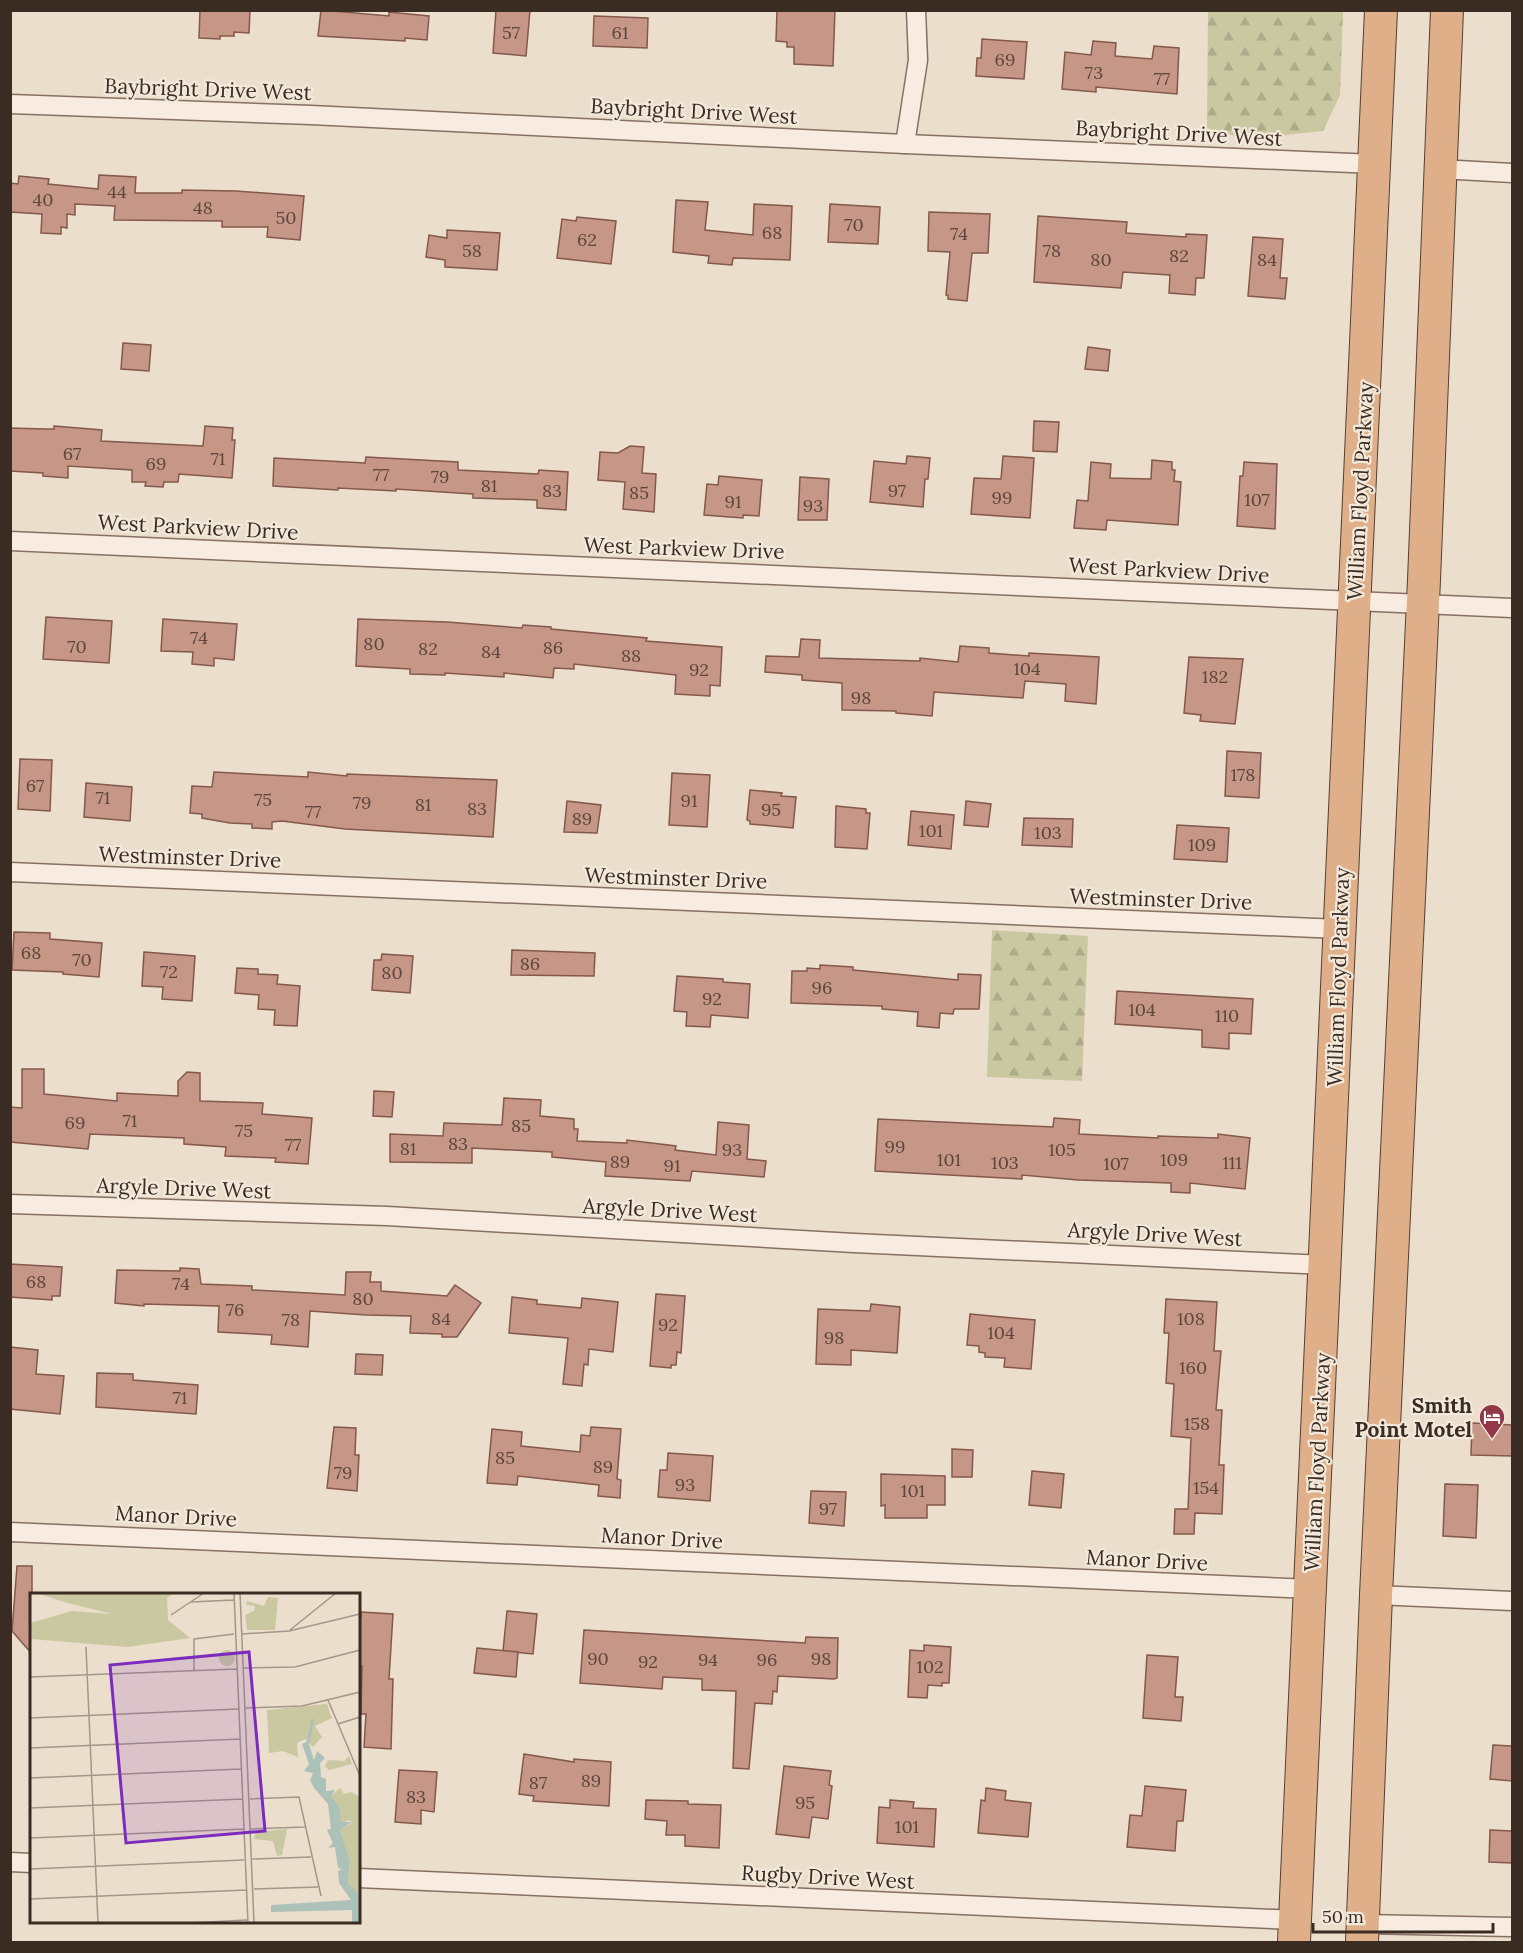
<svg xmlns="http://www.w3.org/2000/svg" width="1523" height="1953" viewBox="0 0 1523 1953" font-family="Lora,serif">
  <defs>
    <pattern id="forest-firs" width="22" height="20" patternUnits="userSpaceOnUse" patternTransform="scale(1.5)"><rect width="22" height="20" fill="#c9c8a1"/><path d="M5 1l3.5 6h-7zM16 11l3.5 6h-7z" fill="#adac8a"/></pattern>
  </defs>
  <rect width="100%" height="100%" fill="#ebdecd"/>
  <g fill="url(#forest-firs)">
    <path d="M1208,11H1343L1340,95L1323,131L1245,139L1207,128Z"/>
    <path d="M992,930L1088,936L1082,1081L987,1077Z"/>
  </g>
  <g fill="#c69786" stroke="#84584a" stroke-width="1.5">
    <path d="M200,10H250L249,33L234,32V36H220V39L199,38Z"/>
    <path d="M321,10L389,16V12L429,16L427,40L405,38V41L318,36Z"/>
    <path d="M496,10H530L526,56L493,53Z"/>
    <path d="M777,10H835L833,66L794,64V47H787V42L776,41Z"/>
    <path d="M594,16L648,18L647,48L593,46Z"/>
    <path d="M982,39L1027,42L1024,79L976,76L977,58H981Z"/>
    <path d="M1093,41L1116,43L1115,56L1152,59L1154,46L1179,48L1177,94L1096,87V92L1062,89L1065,52L1091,55Z"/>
    <path d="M99,175L136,177L135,193H182V190L236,191L304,196L300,240L267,237L268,227H222V221L114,220L115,206L75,204V215L67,214V228L61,227V234L41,233L42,214L10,212V183L18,184L19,176L49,179L48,184L98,189Z"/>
    <path d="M676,200L708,202L705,230L753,235L754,204L792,206L790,260L733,258L732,265L708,263L709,256L673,252Z"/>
    <path d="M830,204L880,207L878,244L828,242Z"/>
    <path d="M929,212L990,214L988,253H972L967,301L948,299V295H946L950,252L928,251Z"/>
    <path d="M1038,216L1127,222L1126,233L1186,237V234L1207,235L1204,278H1196L1195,295L1169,293L1170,275L1123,272L1121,288L1034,282Z"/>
    <path d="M577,217L616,221L611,264L557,258L562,219L576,221Z"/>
    <path d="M447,230L500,233L497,270L445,267V260L426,257L429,235L447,238Z"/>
    <path d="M1253,237L1283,239L1280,278H1287L1285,299L1248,296Z"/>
    <path d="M123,343L151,345L149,371L121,369Z"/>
    <path d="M1088,347L1110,350L1108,371L1085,369Z"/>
    <path d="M1034,421L1059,422L1057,452L1033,451Z"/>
    <path d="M54,426L102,430L101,441L203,446L205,426L233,428L232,440H235L232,478L179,474L178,482H164L163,487L145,486L146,482H132V470L68,466V478L43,476V473L10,471V428L46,429H54Z"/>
    <path d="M630,446L644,447L642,473L656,474L654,512L623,509L625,482L598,480L600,452L618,453Z"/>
    <path d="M907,456L930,458L928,479H925L923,507L870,502L874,461L906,464Z"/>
    <path d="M1003,456L1034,458L1030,518L971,514L974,478L1001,479Z"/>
    <path d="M366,457L458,462V470L538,474L539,470L568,472L566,510L537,508V500L473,498V494L396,489V491L338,488V490L273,486L274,458L365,463Z"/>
    <path d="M1152,460L1172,462V470H1175L1174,481L1181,482L1178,525L1107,520L1106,530L1074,528L1077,500L1088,501L1091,462L1111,464L1110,478L1151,479Z"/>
    <path d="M1244,462L1277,464L1275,529L1237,526L1240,476H1243Z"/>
    <path d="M719,476L762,480L759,516L743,515V518L704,515L707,484L718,485Z"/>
    <path d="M800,477L829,479L827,520H798Z"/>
    <path d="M46,617L112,621L109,663L43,659Z"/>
    <path d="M163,619L237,624L234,660L214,658V666L192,664L193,652L161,651Z"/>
    <path d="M358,619L447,622L522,628L523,625L551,627V629L647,638L646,641L722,647L720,686L710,685V696L675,694L676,675L574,664V669L554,668L553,678L504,673V677L445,673V675L410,674V669L356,666Z"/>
    <path d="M801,639L820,640L819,658L920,661V658L958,662L960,646L989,648V653L1029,656V653L1099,657L1096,704L1065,701L1066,684L1025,681L1023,698L934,692L932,716L896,713V711L842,710V683L802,680V675L765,672L766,656L799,657Z"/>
    <path d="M1189,657L1243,659L1235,724L1200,721L1201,715L1184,713Z"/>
    <path d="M1227,751L1261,753L1259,798L1225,796Z"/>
    <path d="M20,759L52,760L50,811L18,809Z"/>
    <path d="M214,772L308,777V772L347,776V774L497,780L493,837L345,829L282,821L272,822V829L252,828V824L230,823L202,818V814L190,813L192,786L212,787Z"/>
    <path d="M672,773L710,775L707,827L669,825Z"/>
    <path d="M86,783L132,787L130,821L84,817Z"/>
    <path d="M750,790L782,793L781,796L796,797L793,828L750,824V821L747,820Z"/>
    <path d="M567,801L601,805L597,833L564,832Z"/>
    <path d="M966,801L991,804L988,827L964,825Z"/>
    <path d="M836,806L866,809V813H870L867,849L835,847Z"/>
    <path d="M911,811L954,815L951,849L908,845Z"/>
    <path d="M1024,818L1073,819L1072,847L1022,845Z"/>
    <path d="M1177,825L1229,828L1227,862L1174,859Z"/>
    <path d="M14,932L50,933V939L102,943L99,977L63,974V972L12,970Z"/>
    <path d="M512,950L595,953L594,976L511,975Z"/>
    <path d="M144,952L195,956L192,1001L162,999L163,987L142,986Z"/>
    <path d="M382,954L413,956L410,993L372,990L374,960H381Z"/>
    <path d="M820,965L853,967V970L958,980V974L981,975L979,1009H954L953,1014L940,1013L939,1028L917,1026L918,1012L882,1009V1006L791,1003L792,971H807V968L820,969Z"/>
    <path d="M237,968L258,969V974L278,975L277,984L300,986L297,1026L274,1025L275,1010L258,1009L259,995L235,993Z"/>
    <path d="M677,976L723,979V982L750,984L748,1018L711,1015L710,1027L686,1026L687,1012L674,1011Z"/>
    <path d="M1117,991L1253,999L1251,1034L1229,1033V1049L1202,1047V1030L1115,1024Z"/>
    <path d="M22,1069H44V1094L117,1101V1093L178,1096V1081L187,1072L200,1073V1101L263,1103L262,1114L312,1118L308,1164L275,1162L276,1158L225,1156L226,1147L184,1144V1138L90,1134L88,1149L10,1142V1107L22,1108Z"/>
    <path d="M374,1091L394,1092L392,1117L373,1116Z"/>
    <path d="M504,1098L541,1100L540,1116L574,1119V1129H578L577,1141L627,1143V1140L676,1146L675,1150L716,1155L718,1122L749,1125L747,1159L766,1161L764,1177L692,1171L690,1181L605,1176L606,1162L552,1157V1152L472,1148V1163L390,1162V1134L443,1136L444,1123L502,1125Z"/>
    <path d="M1054,1118L1080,1120L1079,1134L1158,1138V1136L1218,1138V1134L1250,1138L1245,1189L1190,1183V1193L1171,1192V1183L1078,1180L1022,1175V1179L875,1171L878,1119L1053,1127Z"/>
    <path d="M10,1264L62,1267L60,1296H52V1300L10,1297Z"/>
    <path d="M180,1268L199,1269L201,1284L252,1286V1290L345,1295L346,1272H371L370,1282H381V1291L447,1296L455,1285L481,1303L457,1337H442V1334L410,1333L411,1316L366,1315L310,1311L308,1347L271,1344L272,1335L218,1332L219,1306L144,1304V1306L115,1303L117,1270L180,1271Z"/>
    <path d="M656,1294L685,1296L681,1353L677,1352L676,1365H671V1368L650,1366Z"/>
    <path d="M512,1297L537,1300V1304L581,1308L582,1298L618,1302L613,1352L589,1349L588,1365L584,1364L582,1386L563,1384L568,1338L509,1333Z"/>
    <path d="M1166,1299L1217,1302L1214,1351H1221L1216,1410H1222L1219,1465H1224L1222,1514L1195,1513L1194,1534H1174L1175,1509H1188L1191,1438L1171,1436L1174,1384L1166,1383L1169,1333H1164Z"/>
    <path d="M871,1304L900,1307L897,1353L851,1350V1365L816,1364L818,1309L870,1311Z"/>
    <path d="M970,1314L1035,1320L1031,1369L1004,1367L1005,1358L985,1357V1353L979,1352V1346L967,1345Z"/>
    <path d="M10,1347L38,1350L36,1374L64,1376L60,1414L10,1409Z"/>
    <path d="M356,1354L383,1355L382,1375L355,1374Z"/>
    <path d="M97,1373L133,1374V1380L198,1385L196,1414L96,1407Z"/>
    <path d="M1472,1423L1512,1425V1456L1471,1455Z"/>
    <path d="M334,1427L356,1428L355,1455H359L357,1491L327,1488Z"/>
    <path d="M591,1427L621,1429L617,1479L621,1480L620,1498L598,1496L599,1485L518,1476L517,1485L487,1483L492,1429L522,1432L521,1446L580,1452L581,1435L590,1436Z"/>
    <path d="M952,1449L973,1450L972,1477H952Z"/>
    <path d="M668,1453L713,1456L710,1501L658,1497L660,1470H667Z"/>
    <path d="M1032,1471L1064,1474L1061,1508L1029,1505Z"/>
    <path d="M881,1474L945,1476V1505H927V1518H885V1505L881,1506Z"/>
    <path d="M1445,1484L1478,1485L1476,1538L1443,1536Z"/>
    <path d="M811,1491L846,1492L844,1526L809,1523Z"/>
    <path d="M17,1566H32V1654L12,1631Z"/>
    <path d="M507,1611L537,1614L533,1654L503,1651Z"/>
    <path d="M361,1612L393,1614L389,1679H393L391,1749L364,1747L366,1714H361L362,1666L358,1665V1617H361Z"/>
    <path d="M584,1630L805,1643L806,1637L838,1638L837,1678L834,1679L778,1676L777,1692L773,1691L772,1704L755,1703L749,1769L733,1768L736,1691L702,1690V1679L663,1677L662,1689L580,1683Z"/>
    <path d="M924,1645L951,1647L949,1683H942V1686L928,1685L927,1698L908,1697L910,1650L924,1651Z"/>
    <path d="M477,1648L518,1652L516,1677L474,1673Z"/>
    <path d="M1147,1655L1178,1657L1175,1697H1183L1181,1721L1143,1718Z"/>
    <path d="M1493,1745L1512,1746V1781L1490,1779Z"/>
    <path d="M524,1754L574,1762V1759L611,1762L609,1806L533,1801L534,1796L519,1794Z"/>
    <path d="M784,1766L831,1771L829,1785L832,1786L828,1819L812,1817L809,1838L776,1834Z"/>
    <path d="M399,1770L437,1772L434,1812L421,1810V1824L395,1822Z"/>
    <path d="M1145,1786L1186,1790L1183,1821H1177L1175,1851L1127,1847L1130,1815L1142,1816Z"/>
    <path d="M986,1788L1006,1791L1005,1800L1031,1803L1028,1837L978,1833L981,1800L985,1801Z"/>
    <path d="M646,1800L688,1801V1804L721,1805L719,1848L685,1846V1835H666L667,1821L645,1819Z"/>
    <path d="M890,1800L914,1802L913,1808L936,1809L934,1847L877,1843L879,1807L890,1808Z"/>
    <path d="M1490,1830L1512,1831V1863L1489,1862Z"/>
  </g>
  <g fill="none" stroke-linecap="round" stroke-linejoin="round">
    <g stroke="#877062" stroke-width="21">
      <g id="minor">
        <path d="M10,104L311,115L905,144L1375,164"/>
        <path d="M905,144L918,60L916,10"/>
        <path d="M1440,169L1512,173"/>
        <path d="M10,541L1512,608"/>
        <path d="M10,872L1339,929"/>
        <path d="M10,1204L387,1216L854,1243L1326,1265"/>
        <path d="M10,1532L1311,1589"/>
        <path d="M1376,1595L1512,1601"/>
        <path d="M10,1862L32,1863"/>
        <path d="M358,1878L1295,1920"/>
        <path d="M1363,1924L1512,1927"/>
      </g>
    </g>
    <g stroke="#563f35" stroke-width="34">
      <g id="trunk">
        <path d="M1294,1942L1381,10"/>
        <path d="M1362,1942L1376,1595L1424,580L1447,10"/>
      </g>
    </g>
    <use href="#minor" stroke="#f7ecdf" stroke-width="18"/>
    <use href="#trunk" stroke="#deaf88" stroke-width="32"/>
  </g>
  <defs>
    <g id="hotel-pin" transform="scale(1.35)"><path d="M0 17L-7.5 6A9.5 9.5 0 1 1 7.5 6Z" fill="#913745" stroke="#f3e9db"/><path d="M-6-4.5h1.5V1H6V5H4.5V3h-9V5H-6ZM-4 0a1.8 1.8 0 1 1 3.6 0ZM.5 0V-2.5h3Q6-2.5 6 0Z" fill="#fff"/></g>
  </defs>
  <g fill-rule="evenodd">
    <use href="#hotel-pin" x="1492" y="1417"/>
  </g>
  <g text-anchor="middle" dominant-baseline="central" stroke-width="4.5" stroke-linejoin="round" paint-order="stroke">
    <g font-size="18" fill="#5d463c">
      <text x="511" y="32">57</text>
      <text x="620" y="32">61</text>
      <text x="1005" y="59">69</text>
      <text x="1094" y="72">73</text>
      <text x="1162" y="78">77</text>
      <text x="117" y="191">44</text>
      <text x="43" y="199">40</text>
      <text x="203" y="207">48</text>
      <text x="286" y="217">50</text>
      <text x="854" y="224">70</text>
      <text x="772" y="232">68</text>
      <text x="959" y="233">74</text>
      <text x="587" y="239">62</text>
      <text x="472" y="250">58</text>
      <text x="1052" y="250">78</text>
      <text x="1179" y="255">82</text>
      <text x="1101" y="259">80</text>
      <text x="1267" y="259">84</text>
      <text x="72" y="453">67</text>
      <text x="218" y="458">71</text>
      <text x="156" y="463">69</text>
      <text x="381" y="474">77</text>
      <text x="440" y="476">79</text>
      <text x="489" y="485">81</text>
      <text x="552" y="490">83</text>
      <text x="897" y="490">97</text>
      <text x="639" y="492">85</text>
      <text x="1002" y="497">99</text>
      <text x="1257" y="499">107</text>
      <text x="733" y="501">91</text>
      <text x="813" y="505">93</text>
      <text x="199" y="637">74</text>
      <text x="374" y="643">80</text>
      <text x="77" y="646">70</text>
      <text x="553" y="647">86</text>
      <text x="428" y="648">82</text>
      <text x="491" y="651">84</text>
      <text x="631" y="655">88</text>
      <text x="1027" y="668">104</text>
      <text x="699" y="669">92</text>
      <text x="1215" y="676">182</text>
      <text x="861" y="697">98</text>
      <text x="1243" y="774">178</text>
      <text x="35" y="785">67</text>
      <text x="103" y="797">71</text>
      <text x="263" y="799">75</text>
      <text x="689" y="800">91</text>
      <text x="362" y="802">79</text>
      <text x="423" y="804">81</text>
      <text x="477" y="808">83</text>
      <text x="771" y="809">95</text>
      <text x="313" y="811">77</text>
      <text x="582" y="818">89</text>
      <text x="931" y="830">101</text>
      <text x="1048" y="832">103</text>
      <text x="1202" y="844">109</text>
      <text x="31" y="952">68</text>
      <text x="82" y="959">70</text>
      <text x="530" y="963">86</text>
      <text x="169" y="971">72</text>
      <text x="392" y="972">80</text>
      <text x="822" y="987">96</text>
      <text x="712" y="998">92</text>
      <text x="1142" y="1009">104</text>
      <text x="1227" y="1015">110</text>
      <text x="130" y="1120">71</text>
      <text x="75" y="1122">69</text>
      <text x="521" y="1125">85</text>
      <text x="244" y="1130">75</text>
      <text x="458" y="1143">83</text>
      <text x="293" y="1144">77</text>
      <text x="895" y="1146">99</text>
      <text x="408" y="1148">81</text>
      <text x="732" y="1149">93</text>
      <text x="1062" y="1149">105</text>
      <text x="949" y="1159">101</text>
      <text x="1174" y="1159">109</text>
      <text x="620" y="1161">89</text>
      <text x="1005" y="1162">103</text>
      <text x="1232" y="1162">111</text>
      <text x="1116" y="1163">107</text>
      <text x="672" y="1165">91</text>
      <text x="36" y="1281">68</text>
      <text x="181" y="1283">74</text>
      <text x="363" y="1298">80</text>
      <text x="235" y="1309">76</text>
      <text x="441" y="1318">84</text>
      <text x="1191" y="1318">108</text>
      <text x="291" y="1319">78</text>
      <text x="668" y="1324">92</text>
      <text x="1001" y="1332">104</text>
      <text x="834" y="1337">98</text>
      <text x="1193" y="1367">160</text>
      <text x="180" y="1397">71</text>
      <text x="1197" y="1423">158</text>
      <text x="505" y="1457">85</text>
      <text x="603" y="1466">89</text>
      <text x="343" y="1472">79</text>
      <text x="685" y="1484">93</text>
      <text x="1206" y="1487">154</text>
      <text x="913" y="1490">101</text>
      <text x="828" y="1508">97</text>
      <text x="598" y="1658">90</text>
      <text x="821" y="1658">98</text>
      <text x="708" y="1659">94</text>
      <text x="767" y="1659">96</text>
      <text x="648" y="1661">92</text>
      <text x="930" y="1666">102</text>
      <text x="591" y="1780">89</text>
      <text x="538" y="1782">87</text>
      <text x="416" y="1796">83</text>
      <text x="805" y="1802">95</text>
      <text x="907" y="1826">101</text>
    </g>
    <g font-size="21" fill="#3a2b23" stroke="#f3e9db">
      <text transform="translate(208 89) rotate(2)">Baybright Drive West</text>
      <text transform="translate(694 111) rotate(3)">Baybright Drive West</text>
      <text transform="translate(1179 133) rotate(3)">Baybright Drive West</text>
      <text transform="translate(1360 491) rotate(-87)">William Floyd Parkway</text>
      <text transform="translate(198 527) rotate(3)">West Parkview Drive</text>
      <text transform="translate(684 548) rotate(2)">West Parkview Drive</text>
      <text transform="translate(1169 570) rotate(3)">West Parkview Drive</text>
      <text transform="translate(190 857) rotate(2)">Westminster Drive</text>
      <text transform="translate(676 878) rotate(2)">Westminster Drive</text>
      <text transform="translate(1161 899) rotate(2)">Westminster Drive</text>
      <text transform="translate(1338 977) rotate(-88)">William Floyd Parkway</text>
      <text transform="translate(184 1188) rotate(2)">Argyle Drive West</text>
      <text transform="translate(670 1210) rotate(3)">Argyle Drive West</text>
      <text transform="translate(1155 1234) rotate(3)">Argyle Drive West</text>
      <text transform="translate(1317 1462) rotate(-87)">William Floyd Parkway</text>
      <text transform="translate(176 1516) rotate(3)">Manor Drive</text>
      <text transform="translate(662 1538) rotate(3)">Manor Drive</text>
      <text transform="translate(1147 1560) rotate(3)">Manor Drive</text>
      <text transform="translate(828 1877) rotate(3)">Rugby Drive West</text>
    </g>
    <g font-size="21" font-weight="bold" fill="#3a2b23" stroke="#f3e9db" text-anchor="end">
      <text x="1472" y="1405">Smith<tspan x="1472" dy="24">Point Motel</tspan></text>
    </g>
  </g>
  <g transform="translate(30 1593)">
    <rect width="330" height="330" fill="#ebdecd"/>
    <path d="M319,163L322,171L299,177L295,173L298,167L314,168ZM257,236L252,262L247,263L243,248L224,246L226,239Z" fill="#c9c8a1"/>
    <path d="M55,0H144L137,5L138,27L160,45L97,54L1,46L0,30L42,18L81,21ZM238,4L248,5L245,37H217L215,22L224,18L225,13L216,12L217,8L234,13ZM189 65a8 8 0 1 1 16 0a8 8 0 1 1-16 0ZM297,111L302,125L285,133L292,144L283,154L275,146L267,150L268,164L253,158L239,160L237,117Z" fill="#c9c8a1"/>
    <path d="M6,0H55L82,21L38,10ZM310,195L314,201L321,199L330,204V305L318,290L320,268L310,237L322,230L320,227L311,230L301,203Z" fill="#c9c8a1"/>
    <path d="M278,148L284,167L287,158L295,165L290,170L291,184L296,186V198L305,197L301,203L309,214L311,229H322L310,237L320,268L318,290L330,302V330H322V317L241,319V312L321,307L309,290L308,278L312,276L308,275L305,254L298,255L303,250L297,237L301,236L298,211L284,195L280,187L283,180L274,178L279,171L272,151Z" fill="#acc1b8"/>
    <path fill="none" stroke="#acc1b8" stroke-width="3" d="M278,150L283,126"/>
    <path fill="none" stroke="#a49689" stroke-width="1.5" d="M204,0L218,330M210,0L224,330M161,9L204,7M141,22L174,0M260,37L306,0M212,41L259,38L330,21M56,54L68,330M214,75L265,74L330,57M164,77V46L204,41M0,84L207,76M298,107L330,183M215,115L272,113L330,99M0,125L208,116M308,131L330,124M0,155L210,146M0,185L211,176M220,206L269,204L291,303M0,215L213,206M220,236L275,234M0,245L214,236M221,266L281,264M0,276L214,267M224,296L288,294M0,306L217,297M159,330L217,327"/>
    <path fill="#7b2cbf" fill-opacity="0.15" stroke="#7b2cbf" stroke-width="3" d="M219,59L235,238L96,250L80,72Z"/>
    <rect width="330" height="330" fill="none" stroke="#3a2b23" stroke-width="3"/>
  </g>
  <rect width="1523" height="1953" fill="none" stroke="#3a2b23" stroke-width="24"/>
  <path d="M1313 1923v9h180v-9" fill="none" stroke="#3a2b23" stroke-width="3"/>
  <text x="1322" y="1923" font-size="18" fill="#3a2b23" stroke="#f3e9db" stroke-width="4.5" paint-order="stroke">50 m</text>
</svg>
